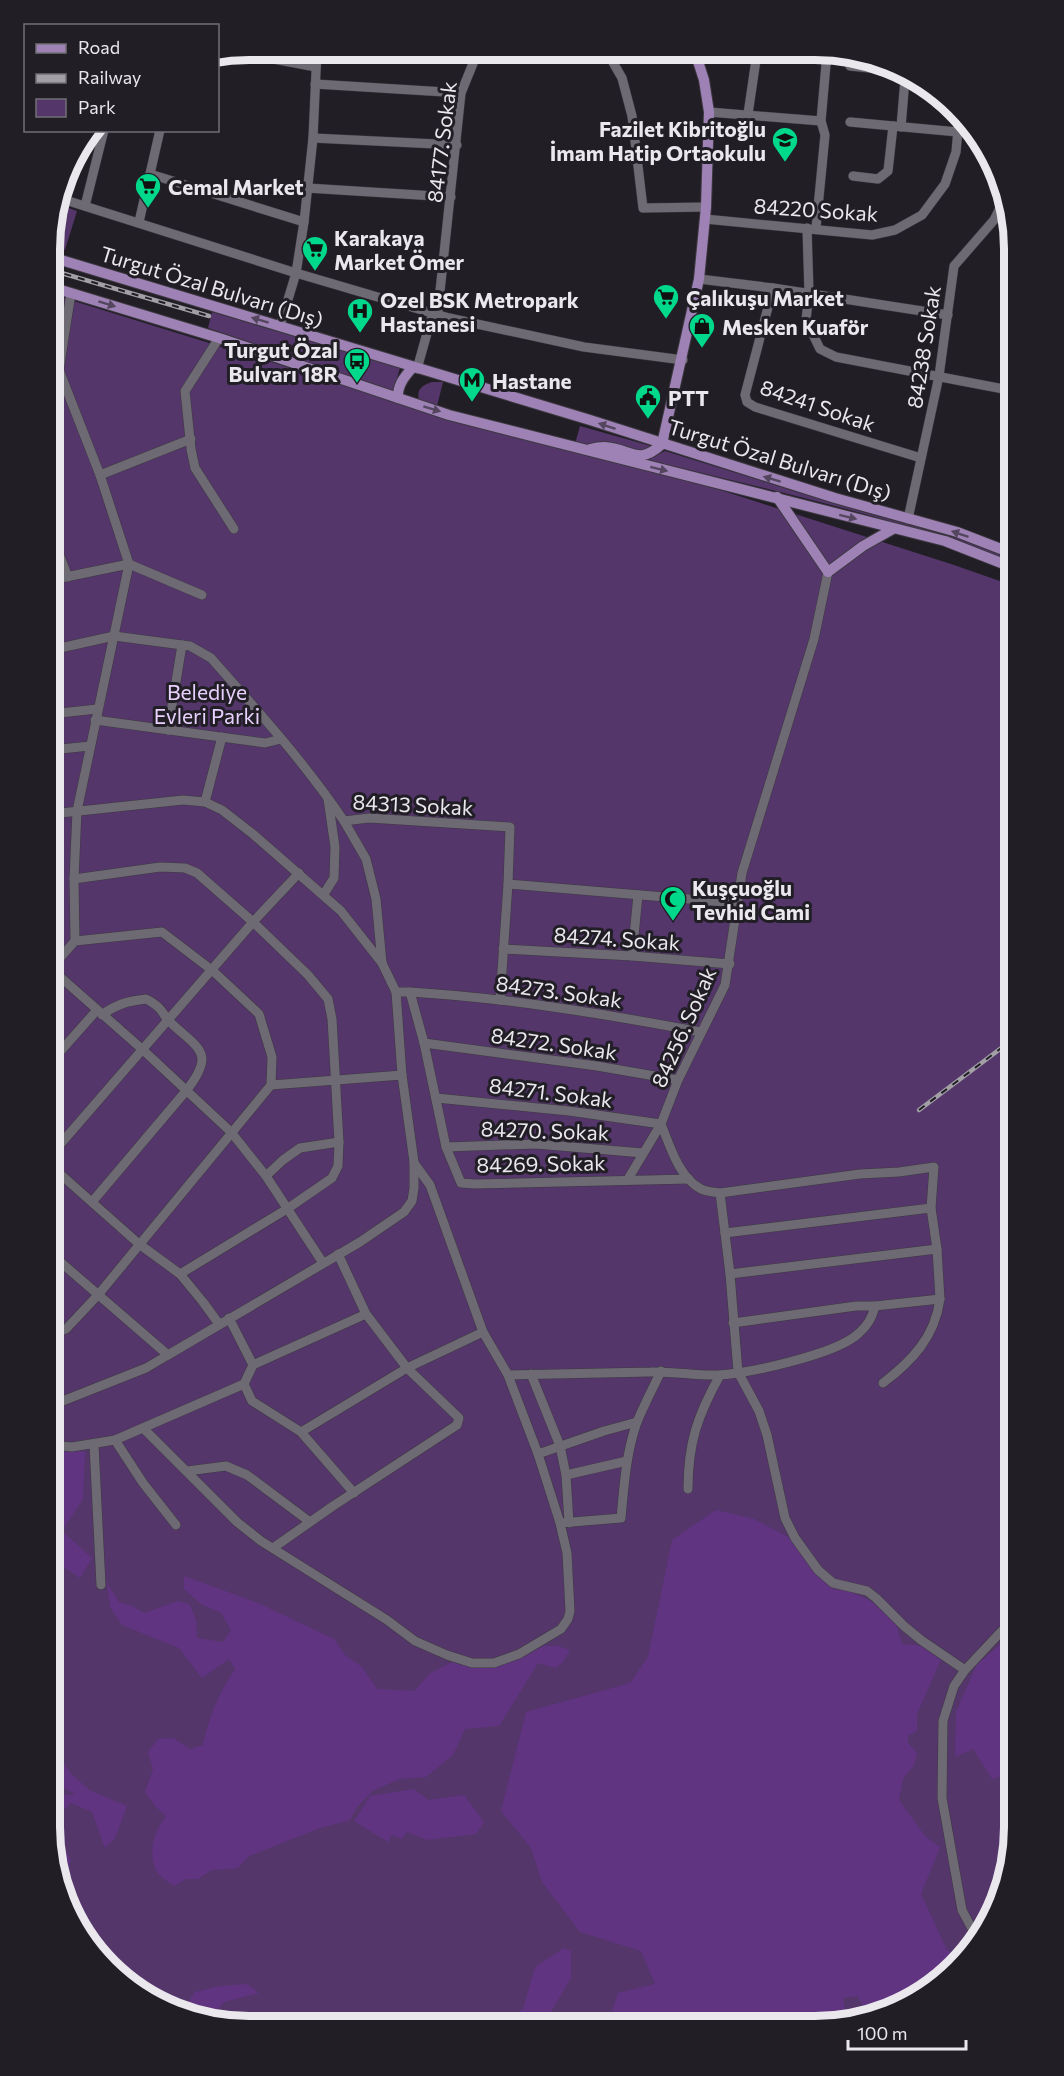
<svg xmlns="http://www.w3.org/2000/svg" width="1064" height="2076" viewBox="0 0 1064 2076" font-family="Commissioner,sans-serif">
  <rect width="100%" height="100%" fill="#221e26"/>
  <g fill="#54366b">
    <path d="M57,204L77,211L65,250L51,245V223Z"/>
    <path d="M51,294L397,401L633,462L954,565L1014,586V1841L999,1903L973,1949L926,1993L879,2016L815,2026L222,2025L161,2006L118,1977L60,1891L50,1827Z"/>
    <path d="M212,312L400,368L397,378L403,381L399,393L208,328Z"/>
    <path d="M432,382H443L437,406L419,400C416,389 423,385 432,382Z"/>
    <path d="M580,426L651,446L644,451L591,449L575,444Z"/>
    <path d="M665,451L856,510L956,538L1014,560V562C896,517 771,490 648,460Z"/>
  </g>
  <g fill="#603480">
    <path d="M50,1446L85,1452L83,1499L62,1531L92,1558L80,1578L52,1559H50Z"/>
    <path d="M716,1510L754,1519L790,1538L810,1567L833,1589L851,1592L871,1601L896,1624L902,1644C918,1645 929,1646 941,1659L917,1714V1731L908,1736V1743L917,1753L914,1765L903,1779L899,1800L925,1836L940,1847L921,1894L947,1950L964,1957L926,1993L879,2016L870,2017L857,1996L843,1998L847,2021L815,2026H588L610,2018L618,1993L655,1984L641,1951L580,1932L542,1882L531,1848L501,1811L526,1712L630,1683L648,1657L672,1540Z"/>
    <path d="M184,1576L258,1603L334,1639L345,1655L362,1667L377,1689L415,1691L429,1674L456,1660L488,1667L522,1658L543,1646H558L570,1650L563,1662L556,1668L538,1663L499,1726L465,1729L453,1755L426,1777L400,1779L374,1790L357,1807L350,1820L320,1828L249,1856L238,1868L211,1870L198,1879H186L174,1886C168,1882 159,1876 156,1870C148,1852 154,1831 166,1816L155,1806L145,1792L153,1769L148,1752L158,1739L173,1738L190,1749L203,1745C210,1714 218,1695 235,1669L229,1659L202,1678L179,1648L122,1625L110,1607L107,1583L119,1602L132,1606L144,1613L178,1601L190,1605L196,1620L197,1638L223,1642L231,1630L221,1613L201,1604L184,1589Z"/>
    <path d="M1014,1633V1772L992,1779L973,1749L955,1757L956,1712L977,1664Z"/>
    <path d="M53,1747L71,1774L91,1791L127,1806L115,1838L105,1848L92,1812L71,1803L50,1822V1797L75,1794L64,1788H50V1748Z"/>
    <path d="M414,1789L428,1800L464,1795L484,1822L476,1834L427,1840L407,1832L402,1839L392,1835L388,1842L354,1821L370,1796Z"/>
    <path d="M50,1830L54,1840L63,1846L71,1860L60,1891Z"/>
    <path d="M564,1948L571,1951V1978L549,2015L553,2026H493L523,2009L535,1967Z"/>
    <path d="M247,1984L259,1993L224,2002L209,2019L185,2007L195,1992L220,1986Z"/>
  </g>
  <g fill="none" stroke-linecap="round" stroke-linejoin="round">
    <g stroke="#3d3940" stroke-width="10">
      <g id="minor">
        <path d="M452,51L474,61"/>
        <path d="M235,52L316,67"/>
        <path d="M607,52L622,78L632,116L643,208L706,207"/>
        <path d="M850,66L889,70"/>
        <path d="M315,84L461,93"/>
        <path d="M709,112L821,121"/>
        <path d="M748,114L757,53"/>
        <path d="M850,122L958,132"/>
        <path d="M901,127L905,79"/>
        <path d="M313,138L457,145"/>
        <path d="M150,174L304,222"/>
        <path d="M853,176L878,179L888,171L893,126"/>
        <path d="M307,188L451,197"/>
        <path d="M59,198L296,273L449,318L584,347L683,360"/>
        <path d="M85,206L104,130"/>
        <path d="M705,219L872,235L895,230L922,215L945,184L956,152L959,118"/>
        <path d="M139,222L160,130"/>
        <path d="M807,228L809,293L806,320L820,349L836,357L1014,391"/>
        <path d="M816,228L825,135L821,121L827,53"/>
        <path d="M699,279L773,288L948,315"/>
        <path d="M773,288L745,395L747,402L755,407L921,458"/>
        <path d="M71,293L59,370L100,475L129,564L77,811L74,879L75,941"/>
        <path d="M280,326L296,273L304,222L313,138L317,50"/>
        <path d="M219,338L185,391L191,449L195,468L234,529"/>
        <path d="M417,369L431,319L438,310L461,93L474,61L486,51"/>
        <path d="M100,475L191,439"/>
        <path d="M908,519L939,376L954,266L994,220L1006,196"/>
        <path d="M51,533L68,577"/>
        <path d="M828,572L814,639L742,873L725,985L678,1080L661,1124C670,1146 679,1178 701,1189C707,1192 715,1192 720,1193L730,1274L738,1372L759,1411L767,1435L785,1518L795,1538L818,1570L833,1583L867,1591L876,1598L904,1626L921,1640L965,1670"/>
        <path d="M51,580L129,564L202,595"/>
        <path d="M51,650L114,636L190,646L211,658C257,710 305,763 344,821L369,818L510,827L508,884L500,1000"/>
        <path d="M51,714L97,709"/>
        <path d="M95,720L265,743L281,739"/>
        <path d="M168,730L182,645"/>
        <path d="M51,750L90,746"/>
        <path d="M205,802L222,737"/>
        <path d="M344,821L366,859L376,899L382,963"/>
        <path d="M74,879L160,867L185,868L197,873L253,922L308,975L328,999L332,1019L339,1142L338,1166L332,1178L287,1209L180,1274"/>
        <path d="M508,884L737,903"/>
        <path d="M324,894L334,878L335,847L328,799"/>
        <path d="M503,949L632,956L730,964"/>
        <path d="M632,956L638,895"/>
        <path d="M50,971L58,975L143,1050L231,1132L266,1176L323,1263"/>
        <path d="M396,992H410L424,1043L446,1147L461,1183L475,1184L689,1179"/>
        <path d="M410,992C508,998 605,1014 701,1032"/>
        <path d="M424,1043L597,1066L678,1080"/>
        <path d="M50,1063L97,1010"/>
        <path d="M271,1085L402,1075"/>
        <path d="M436,1098L569,1111L661,1124L628,1179"/>
        <path d="M446,1147L536,1144L643,1153"/>
        <path d="M50,1156L253,922L299,873"/>
        <path d="M50,1165L139,1244L180,1274L203,1302L219,1324"/>
        <path d="M266,1176L283,1160L300,1148L339,1142"/>
        <path d="M720,1193L860,1174L899,1172L934,1167L931,1208L725,1233"/>
        <path d="M92,1202L186,1091C217,1052 198,1049 170,1022C165,1018 163,1011 158,1007C155,1004 150,1001 146,999C129,1001 116,1004 102,1015"/>
        <path d="M50,1253L168,1355L360,1242L404,1212L412,1201L414,1188V1162L402,1075L396,992L382,963L341,911L254,835L222,810L205,802L183,800L51,814"/>
        <path d="M730,1274L937,1249"/>
        <path d="M733,1323L856,1306H875L940,1299L937,1249L931,1208"/>
        <path d="M50,1336L66,1329L98,1295L271,1085L272,1057L259,1014L213,971L162,932L75,941L50,969"/>
        <path d="M253,1365L366,1314"/>
        <path d="M531,1374L560,1446L566,1475L569,1523"/>
        <path d="M508,1375C555,1374 603,1373 650,1372C673,1371 696,1376 719,1375C750,1373 838,1354 859,1333C868,1325 872,1318 875,1306"/>
        <path d="M883,1383C912,1361 935,1337 940,1299"/>
        <path d="M244,1384L252,1401L301,1432L354,1493"/>
        <path d="M50,1406L146,1368L168,1355"/>
        <path d="M143,1428L237,1522L261,1541L387,1620L415,1641L447,1655L472,1663H494L519,1654L561,1629L568,1619L570,1611L567,1553L560,1523L538,1454L508,1375L483,1332L430,1185L414,1163"/>
        <path d="M301,1432L407,1368L483,1332"/>
        <path d="M115,1440L143,1483L176,1525"/>
        <path d="M50,1445L72,1447L115,1440L244,1384L253,1365L229,1318"/>
        <path d="M94,1445L101,1585"/>
        <path d="M538,1454L604,1431L637,1422"/>
        <path d="M187,1471L226,1466L247,1475L310,1522"/>
        <path d="M566,1475L627,1461"/>
        <path d="M688,1489C688,1442 698,1415 720,1375"/>
        <path d="M560,1523L621,1518C624,1486 626,1453 637,1422C644,1405 653,1388 661,1371"/>
        <path d="M273,1548L333,1506L457,1425L459,1418L407,1368L366,1314L338,1254"/>
        <path d="M978,1940L962,1910L942,1798L943,1721L954,1686L965,1670L1014,1618"/>
      </g>
    </g>
    <g stroke="#3d3940" stroke-width="12">
      <g id="major">
        <path d="M51,257L590,420L835,498L957,532L1014,554"/>
        <path d="M51,287L219,338L449,415L945,541L1014,568"/>
        <path d="M398,398C397,385 405,376 413,367"/>
        <path d="M662,444L699,279L706,207L709,112L704,80L695,52"/>
        <path d="M590,449C594,448 600,447 604,447C631,448 637,467 662,444"/>
        <path d="M777,497L828,572L863,546L893,529"/>
      </g>
    </g>
    <use href="#minor" stroke="#6e6a73" stroke-width="9"/>
    <use href="#major" stroke="#9e82b5" stroke-width="10"/>
    <g stroke="#a29fa5" stroke-width="4.5">
      <g id="rail">
        <path d="M51,270L209,316"/>
        <path d="M919,1110L1008,1043"/>
      </g>
    </g>
    <use href="#rail" stroke="#221e26" stroke-width="2" stroke-dasharray="7" stroke-linecap="butt"/>
  </g>
  <defs><path id="oneway-solid" d="M-6-.8H1V-3.2L6.5 0L1 3.2V.8H-6Z" transform="scale(1.5)"/></defs>
  <g fill="#54465f">
    <use href="#oneway-solid" transform="translate(107 304) rotate(17)"/>
    <use href="#oneway-solid" transform="translate(260 320) rotate(-163)"/>
    <use href="#oneway-solid" transform="translate(432 409) rotate(17)"/>
    <use href="#oneway-solid" transform="translate(607 426) rotate(-162)"/>
    <use href="#oneway-solid" transform="translate(659 469) rotate(14)"/>
    <use href="#oneway-solid" transform="translate(772 479) rotate(-163)"/>
    <use href="#oneway-solid" transform="translate(848 517) rotate(14)"/>
    <use href="#oneway-solid" transform="translate(960 534) rotate(-161)"/>
  </g>
  <defs>
    <g id="school-pin" transform="scale(1.35)"><path d="M0 17L-7.5 6A9.5 9.5 0 1 1 7.5 6Z" fill="#00d98c" stroke="#221e26"/><path d="M0-5L7-2L0 1L-7-2ZM-4 1L0 2.5L4 1V4Q0 6-4 4Z" fill="#111"/></g>
    <g id="supermarket-pin" transform="scale(1.35)"><path d="M0 17L-7.5 6A9.5 9.5 0 1 1 7.5 6Z" fill="#00d98c" stroke="#221e26"/><path d="M-6-5.5h2.5l.6 2H6L4.5 2H-2.5L-4.4-4H-6ZM-1.5 3.2a1.3 1.3 0 1 0 .1 0ZM3 3.2a1.3 1.3 0 1 0 .1 0Z" fill="#111"/></g>
    <g id="hospital-pin" transform="scale(1.35)"><path d="M0 17L-7.5 6A9.5 9.5 0 1 1 7.5 6Z" fill="#00d98c" stroke="#221e26"/><path d="M-5-5h3v3.5h4V-5h3V5h-3V1.5h-4V5h-3Z" fill="#111"/></g>
    <g id="shop-pin" transform="scale(1.35)"><path d="M0 17L-7.5 6A9.5 9.5 0 1 1 7.5 6Z" fill="#00d98c" stroke="#221e26"/><path d="M-5-2.5h2.3a2.7 3.5 0 0 1 5.4 0H5L5.5 6h-11ZM-1.5-2.5h3a1.5 2.3 0 0 0-3 0Z" fill="#111"/></g>
    <g id="bus-pin" transform="scale(1.35)"><path d="M0 17L-7.5 6A9.5 9.5 0 1 1 7.5 6Z" fill="#00d98c" stroke="#221e26"/><path d="M-5-6H5V4H4V6H2V4H-2V6H-4V4H-5ZM-3.5-4V0h7V-4ZM-3.5 1.2v1.5H-2V1.2ZM2 1.2v1.5H3.5V1.2Z" fill="#111"/></g>
    <g id="metro-pin" transform="scale(1.35)"><path d="M0 17L-7.5 6A9.5 9.5 0 1 1 7.5 6Z" fill="#00d98c" stroke="#221e26"/><path d="M-5.5 5V-5H-3L0 0L3-5H5.5V5H3V-.5L0 4L-3-.5V5Z" fill="#111"/></g>
    <g id="civic-pin" transform="scale(1.35)"><path d="M0 17L-7.5 6A9.5 9.5 0 1 1 7.5 6Z" fill="#00d98c" stroke="#221e26"/><path d="M-.6-6.5H3V-4.5H.6V-3L4-1V1h2V6H-6V1h2V-1L-.6-3ZM-1.2 2.5V6h2.4V2.5Z" fill="#111"/></g>
    <g id="mosque-pin" transform="scale(1.35)"><path d="M0 17L-7.5 6A9.5 9.5 0 1 1 7.5 6Z" fill="#00d98c" stroke="#221e26"/><path d="M3.5-4.9A6 6 0 1 0 3.5 4.9A5 5 0 1 1 3.5-4.9Z" fill="#111"/></g>
  </defs>
  <g fill-rule="evenodd">
    <use href="#school-pin" x="785" y="140"/>
    <use href="#supermarket-pin" x="148" y="186"/>
    <use href="#supermarket-pin" x="315" y="249"/>
    <use href="#supermarket-pin" x="666" y="297"/>
    <use href="#hospital-pin" x="360" y="311"/>
    <use href="#shop-pin" x="702" y="326"/>
    <use href="#bus-pin" x="357" y="361"/>
    <use href="#metro-pin" x="472" y="380"/>
    <use href="#civic-pin" x="648" y="397"/>
    <use href="#mosque-pin" x="673" y="899"/>
  </g>
  <g text-anchor="middle" dominant-baseline="central" stroke-width="6" stroke-linejoin="round" paint-order="stroke">
    <g font-size="21" font-weight="bold" fill="#eae8ed" stroke="#221e26" text-anchor="start">
      <text x="766" y="128" text-anchor="end">Fazilet Kibritoğlu<tspan x="766" dy="24">İmam Hatip Ortaokulu</tspan></text>
      <text x="168" y="186">Cemal Market</text>
      <text x="334" y="237">Karakaya<tspan x="334" dy="24">Market Ömer</tspan></text>
      <text x="686" y="297">Çalıkuşu Market</text>
      <text x="380" y="299">Ozel BSK Metropark<tspan x="380" dy="24">Hastanesi</tspan></text>
      <text x="722" y="326">Mesken Kuaför</text>
      <text x="338" y="349" text-anchor="end">Turgut Özal<tspan x="338" dy="24">Bulvarı 18R</tspan></text>
      <text x="492" y="380">Hastane</text>
      <text x="668" y="397">PTT</text>
      <text x="692" y="887">Kuşçuoğlu<tspan x="692" dy="24">Tevhid Cami</tspan></text>
    </g>
    <g font-size="21" fill="#eae8ed" stroke="#221e26">
      <text transform="translate(441 142) rotate(-83)">84177. Sokak</text>
      <text transform="translate(816 209) rotate(4)">84220 Sokak</text>
      <text transform="translate(212 286) rotate(17)">Turgut Özal Bulvarı (Dış)</text>
      <text transform="translate(923 347) rotate(-81)">84238 Sokak</text>
      <text transform="translate(818 405) rotate(19)">84241 Sokak</text>
      <text transform="translate(780 459) rotate(17)">Turgut Özal Bulvarı (Dış)</text>
      <text transform="translate(413 804) rotate(3)">84313 Sokak</text>
      <text transform="translate(617 938) rotate(4)">84274. Sokak</text>
      <text transform="translate(559 991) rotate(8)">84273. Sokak</text>
      <text transform="translate(683 1027) rotate(-66)">84256. Sokak</text>
      <text transform="translate(554 1043) rotate(8)">84272. Sokak</text>
      <text transform="translate(551 1092) rotate(7)">84271. Sokak</text>
      <text transform="translate(545 1130) rotate(2)">84270. Sokak</text>
      <text transform="translate(541 1163) rotate(-1)">84269. Sokak</text>
    </g>
    <g font-size="21" fill="#e8d1fd" stroke="#221e26">
      <text x="207" y="691">Belediye<tspan x="207" dy="24">Evleri Parki</tspan></text>
    </g>
  </g>
  <path d="M0 0H1064V2076H0ZM249 60H815A189 189 0 0 1 1004 249V1827A189 189 0 0 1 815 2016H249A189 189 0 0 1 60 1827V249A189 189 0 0 1 249 60Z" fill="#221e26" fill-rule="evenodd"/>
  <path fill="none" stroke="#eae8ed" stroke-width="8" d="M249 60H815A189 189 0 0 1 1004 249V1827A189 189 0 0 1 815 2016H249A189 189 0 0 1 60 1827V249A189 189 0 0 1 249 60Z"/>
  <rect x="24" y="24" width="195" height="108" fill="#221e26" stroke="#726f76" stroke-width="1.5"/>
  <rect x="36" y="44" width="30" height="9" fill="#9e82b5" stroke="#726f76" stroke-width="1.5"/>
  <text x="78" y="54" font-size="18" fill="#eae8ed">Road</text>
  <rect x="36" y="74" width="30" height="9" fill="#a29fa5" stroke="#726f76" stroke-width="1.5"/>
  <text x="78" y="84" font-size="18" fill="#eae8ed">Railway</text>
  <rect x="36" y="99" width="30" height="18" fill="#54366b" stroke="#726f76" stroke-width="1.5"/>
  <text x="78" y="114" font-size="18" fill="#eae8ed">Park</text>
  <path d="M848 2040v9h118v-9" fill="none" stroke="#eae8ed" stroke-width="3"/>
  <text x="857" y="2040" font-size="18" fill="#eae8ed" stroke="#221e26" stroke-width="4.5" paint-order="stroke">100 m</text>
</svg>
